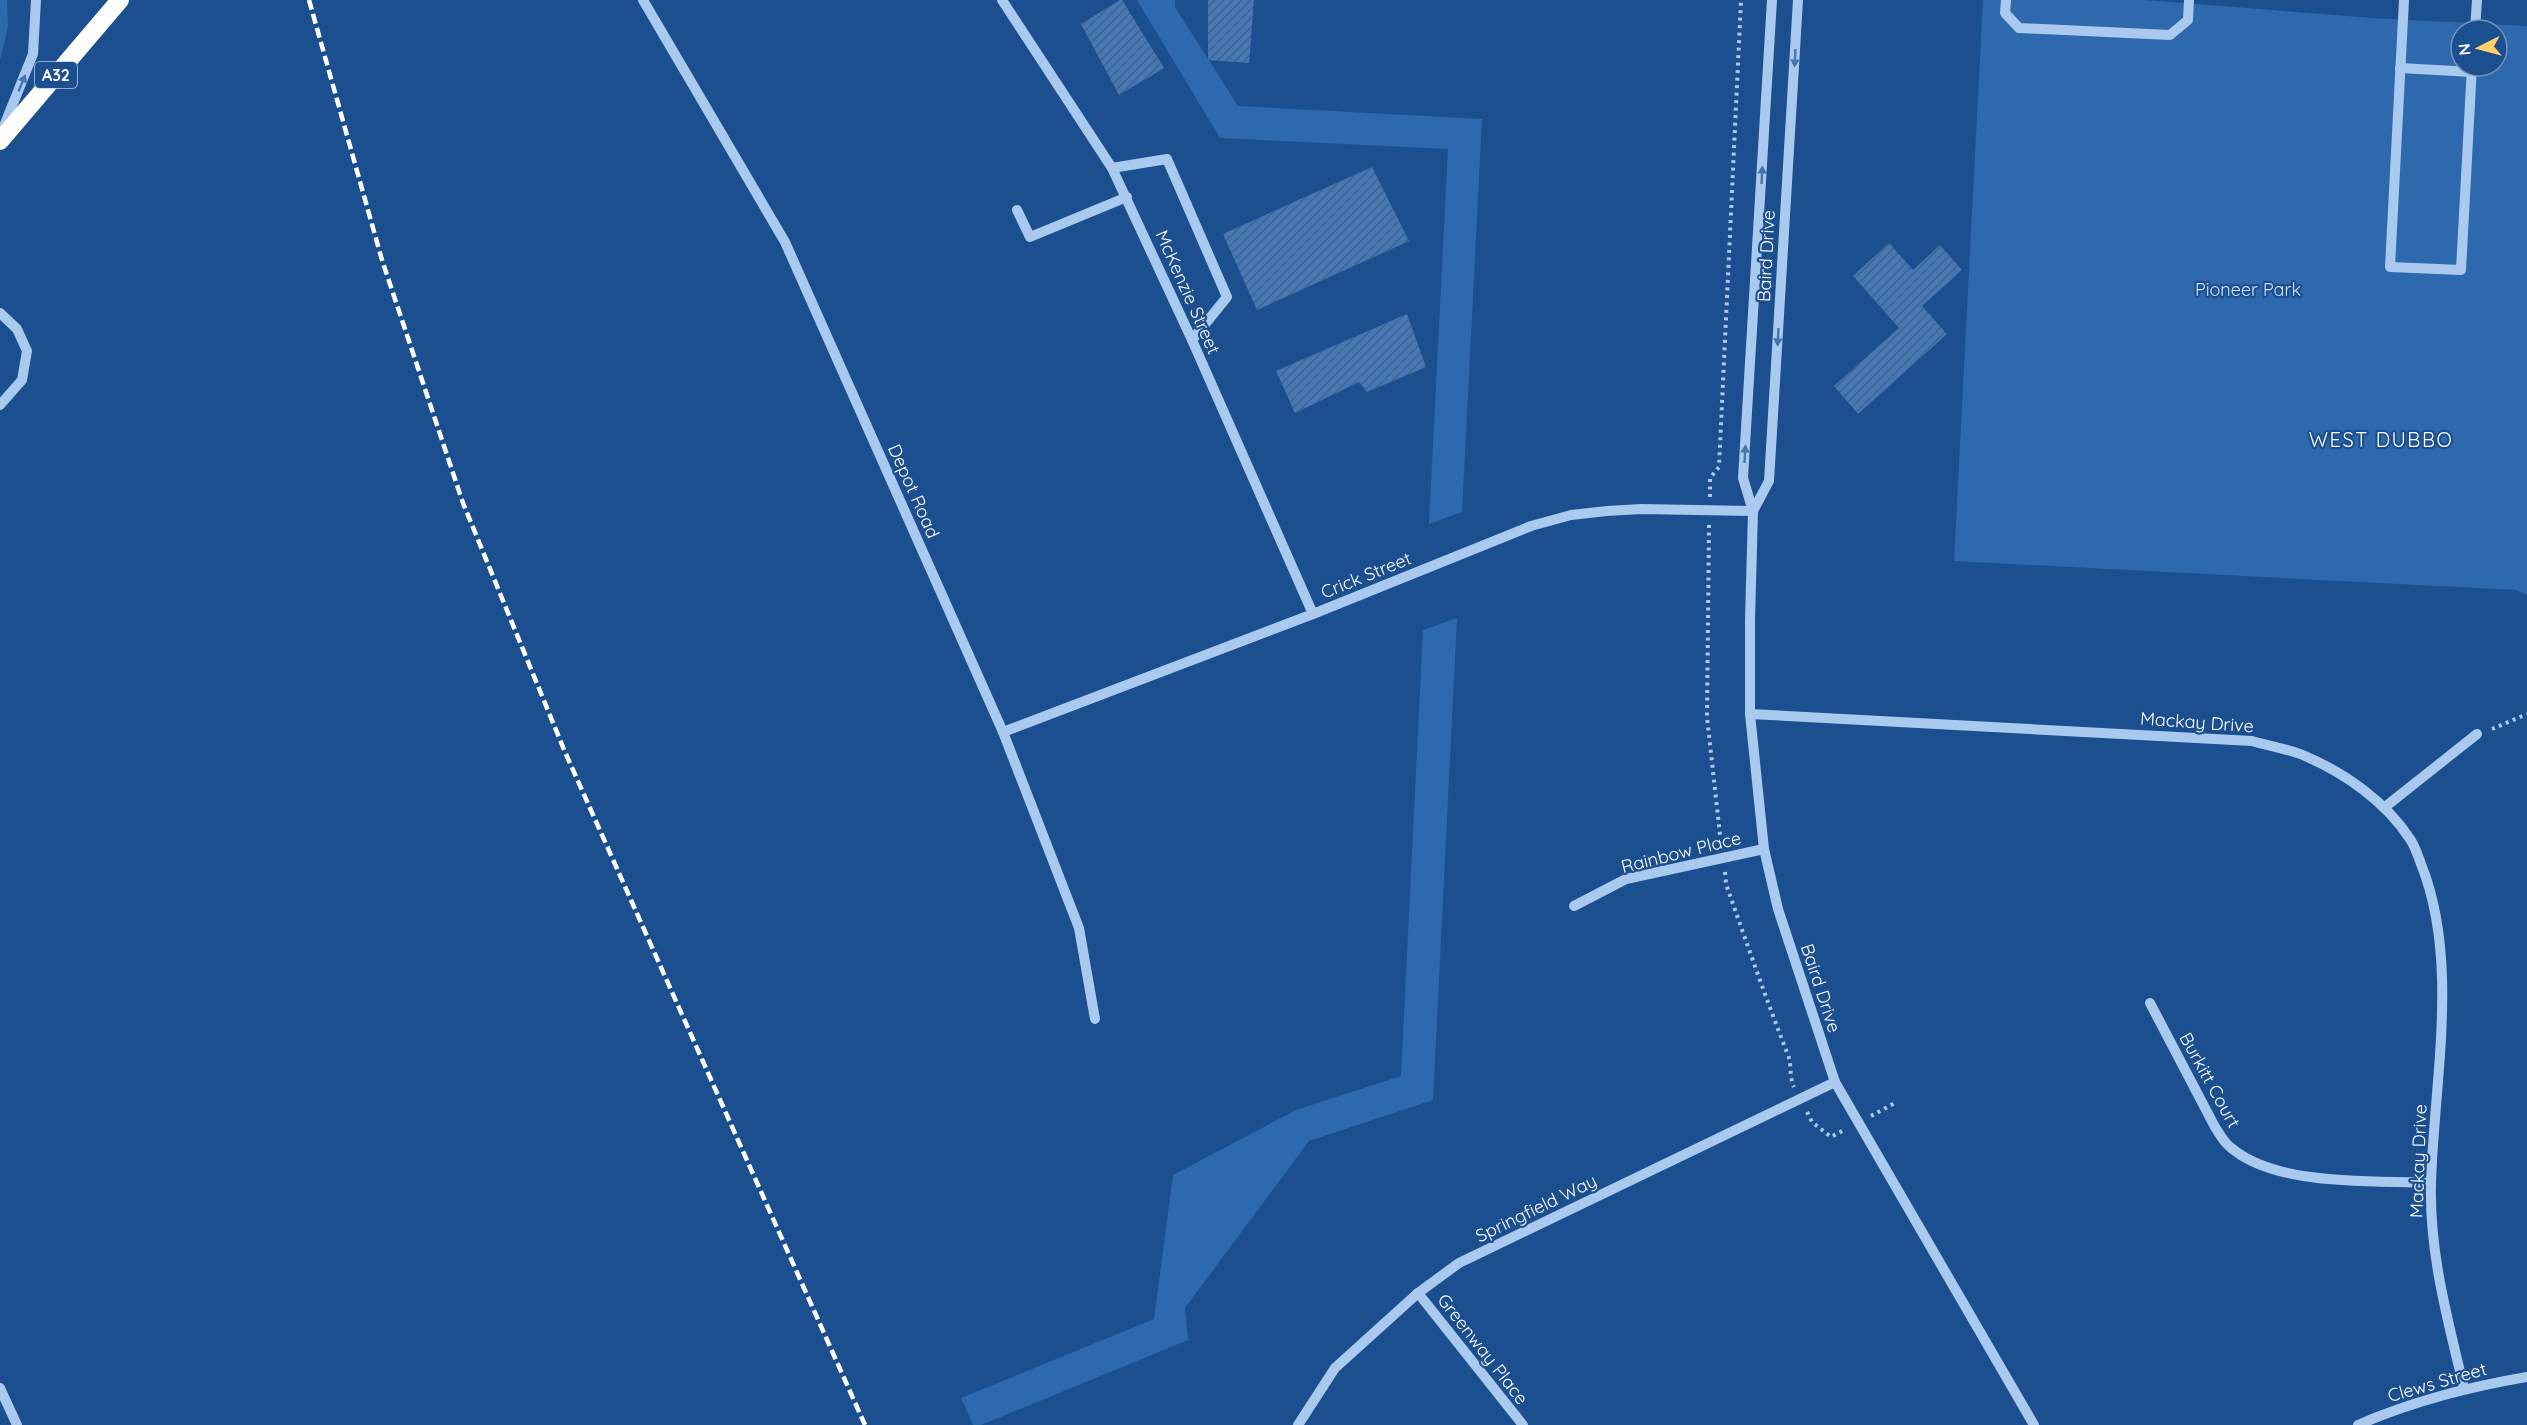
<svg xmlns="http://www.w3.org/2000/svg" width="2527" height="1425" viewBox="0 0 2527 1425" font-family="Quicksand,sans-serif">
  <defs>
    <pattern id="building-hatch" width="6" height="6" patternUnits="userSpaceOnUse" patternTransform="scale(1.5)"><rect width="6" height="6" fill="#4478b7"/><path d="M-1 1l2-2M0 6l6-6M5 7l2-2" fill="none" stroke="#486282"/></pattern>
  </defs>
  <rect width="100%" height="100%" fill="#1b4f8f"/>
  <g fill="#2e69ad" fill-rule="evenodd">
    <path d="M0,0H7L8,27L0,60Z"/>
    <path d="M1137,0H1175V7L1238,106L1482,119L1462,512L1429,524L1448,149L1220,138Z"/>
    <path d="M1983,0H2145L2373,18L2527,26V595L2516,590L1954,561ZM2461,30H2497V66H2461Z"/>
    <path d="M1457,618L1433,1100L1309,1141L1185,1308L1188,1340L981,1425H973L961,1398L1154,1319L1173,1175L1296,1110L1401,1076L1423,630Z"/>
  </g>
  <g fill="url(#building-hatch)">
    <path d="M1120,0H1122L1164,68L1119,95L1081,24Z"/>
    <path d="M1208,0H1254L1249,63L1208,60Z"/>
    <path d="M1372,167L1409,241L1257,310L1223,234Z"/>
    <path d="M1889,243L1913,270L1940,245L1962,270L1922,306L1947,334L1858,414L1834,386L1899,328L1853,276Z"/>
    <path d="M1407,314L1426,367L1367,392L1359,382L1295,413L1276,371Z"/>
  </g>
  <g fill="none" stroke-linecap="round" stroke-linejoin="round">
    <g stroke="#a9c9ee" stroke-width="4" stroke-dasharray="3 4.5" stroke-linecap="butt">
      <path d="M1710,497V478L1719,467L1741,0"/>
      <path d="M1709,525L1707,717L1721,844"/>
      <path d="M2492,729L2527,714"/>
      <path d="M1725,872L1726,884C1746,941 1766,999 1788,1055C1792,1066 1789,1076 1794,1087"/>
      <path d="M1807,1112L1812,1122L1831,1137L1846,1129"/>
      <path d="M1871,1116L1895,1103"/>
    </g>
    <g stroke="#a9c9ee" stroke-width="10">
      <path d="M643,0L785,242L1003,732L1079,928L1095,1019"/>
      <path d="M1002,0L1112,168L1192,340L1313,614"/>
      <path d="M1772,0L1743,478L1753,511L1750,620V714L1764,849L1778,909L1835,1082L2034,1425"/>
      <path d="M2006,0L2005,13L2019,28L2170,35L2188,20L2189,0"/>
      <path d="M2404,0L2390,267L2461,270L2472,66"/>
      <path d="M2475,30L2477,0"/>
      <path d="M2400,68L2472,72"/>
      <path d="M2,131L33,54L36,0"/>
      <path d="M1112,168L1167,159L1227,297L1192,340"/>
      <path d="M1017,210L1030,237L1127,197"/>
      <path d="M0,313L17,329L27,351L22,380L0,405"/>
      <path d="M1753,511L1769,481L1798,0"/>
      <path d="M1750,714L2252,741C2269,746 2289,749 2305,756C2345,773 2386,802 2410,839C2415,846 2418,856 2421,864C2460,961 2434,1081 2431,1183C2429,1253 2448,1321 2464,1388"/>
      <path d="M1003,732L1313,614L1531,526L1571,515L1607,511L1641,509L1753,511"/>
      <path d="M2385,807L2477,734"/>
      <path d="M1574,906L1626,879L1764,849"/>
      <path d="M2150,1003L2215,1127C2219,1133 2223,1141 2229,1146C2274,1187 2372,1180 2431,1183"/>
      <path d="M1418,1293L1523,1425"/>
      <path d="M0,1388L17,1425"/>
      <path d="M1298,1425L1335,1368L1418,1293L1459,1263L1835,1082"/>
      <path d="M2358,1425C2413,1401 2468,1387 2527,1377"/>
    </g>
    <path stroke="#fff" stroke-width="18" d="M0,141L120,0"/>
    <path stroke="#fff" stroke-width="4.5" stroke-dasharray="10 4.5" stroke-linecap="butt" d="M309,0L382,260L463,503L565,752L865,1425"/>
  </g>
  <defs><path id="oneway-solid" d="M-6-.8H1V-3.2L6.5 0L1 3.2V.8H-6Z" transform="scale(1.5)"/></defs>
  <g fill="#4674ac">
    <use href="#oneway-solid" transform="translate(1795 58) rotate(93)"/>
    <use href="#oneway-solid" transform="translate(22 83) rotate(-68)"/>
    <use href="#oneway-solid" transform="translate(1762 175) rotate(-87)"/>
    <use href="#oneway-solid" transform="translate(1778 337) rotate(93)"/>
    <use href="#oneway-solid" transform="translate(1745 454) rotate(-87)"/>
  </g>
  <g text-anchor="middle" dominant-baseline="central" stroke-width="4.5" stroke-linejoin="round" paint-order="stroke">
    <rect fill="#1b4f8f" stroke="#bbcadd" stroke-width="1.5" x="35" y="62" width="42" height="26" rx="4.5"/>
    <g font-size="16" font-weight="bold" fill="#fff">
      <text x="56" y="75">A32</text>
    </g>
    <g font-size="18" fill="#fff" stroke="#1b4f8f">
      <text transform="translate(1766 256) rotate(-87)">Baird Drive</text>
      <text transform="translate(1188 292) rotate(66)">McKenzie Street</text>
      <text transform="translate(914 491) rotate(66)">Depot Road</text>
      <text transform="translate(1366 575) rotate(-22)">Crick Street</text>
      <text transform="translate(2197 722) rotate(4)">Mackay Drive</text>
      <text transform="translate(1681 852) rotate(-14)">Rainbow Place</text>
      <text transform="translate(1821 988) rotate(72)">Baird Drive</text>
      <text transform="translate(2210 1080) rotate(61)">Burkitt Court</text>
      <text transform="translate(2418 1161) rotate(-88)">Mackay Drive</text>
      <text transform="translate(1536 1208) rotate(-26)">Springfield Way</text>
      <text transform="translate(1483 1349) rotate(52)">Greenway Place</text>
      <text transform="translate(2437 1382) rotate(-16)">Clews Street</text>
    </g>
    <g font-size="18" fill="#cfe3fa" stroke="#1b4f8f">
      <text x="2248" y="289">Pioneer Park</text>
    </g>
    <g font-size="20" letter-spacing="1.5" fill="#fff" stroke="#1b4f8f">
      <text x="2381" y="439">WEST DUBBO</text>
    </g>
  </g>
  <g transform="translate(2479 48) rotate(264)"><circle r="28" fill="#1b4f8f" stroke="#7695bc" stroke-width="1.5"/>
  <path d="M0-4.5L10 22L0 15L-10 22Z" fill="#ffd166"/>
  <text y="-9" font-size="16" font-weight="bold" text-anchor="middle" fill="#ffffff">N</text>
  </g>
</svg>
